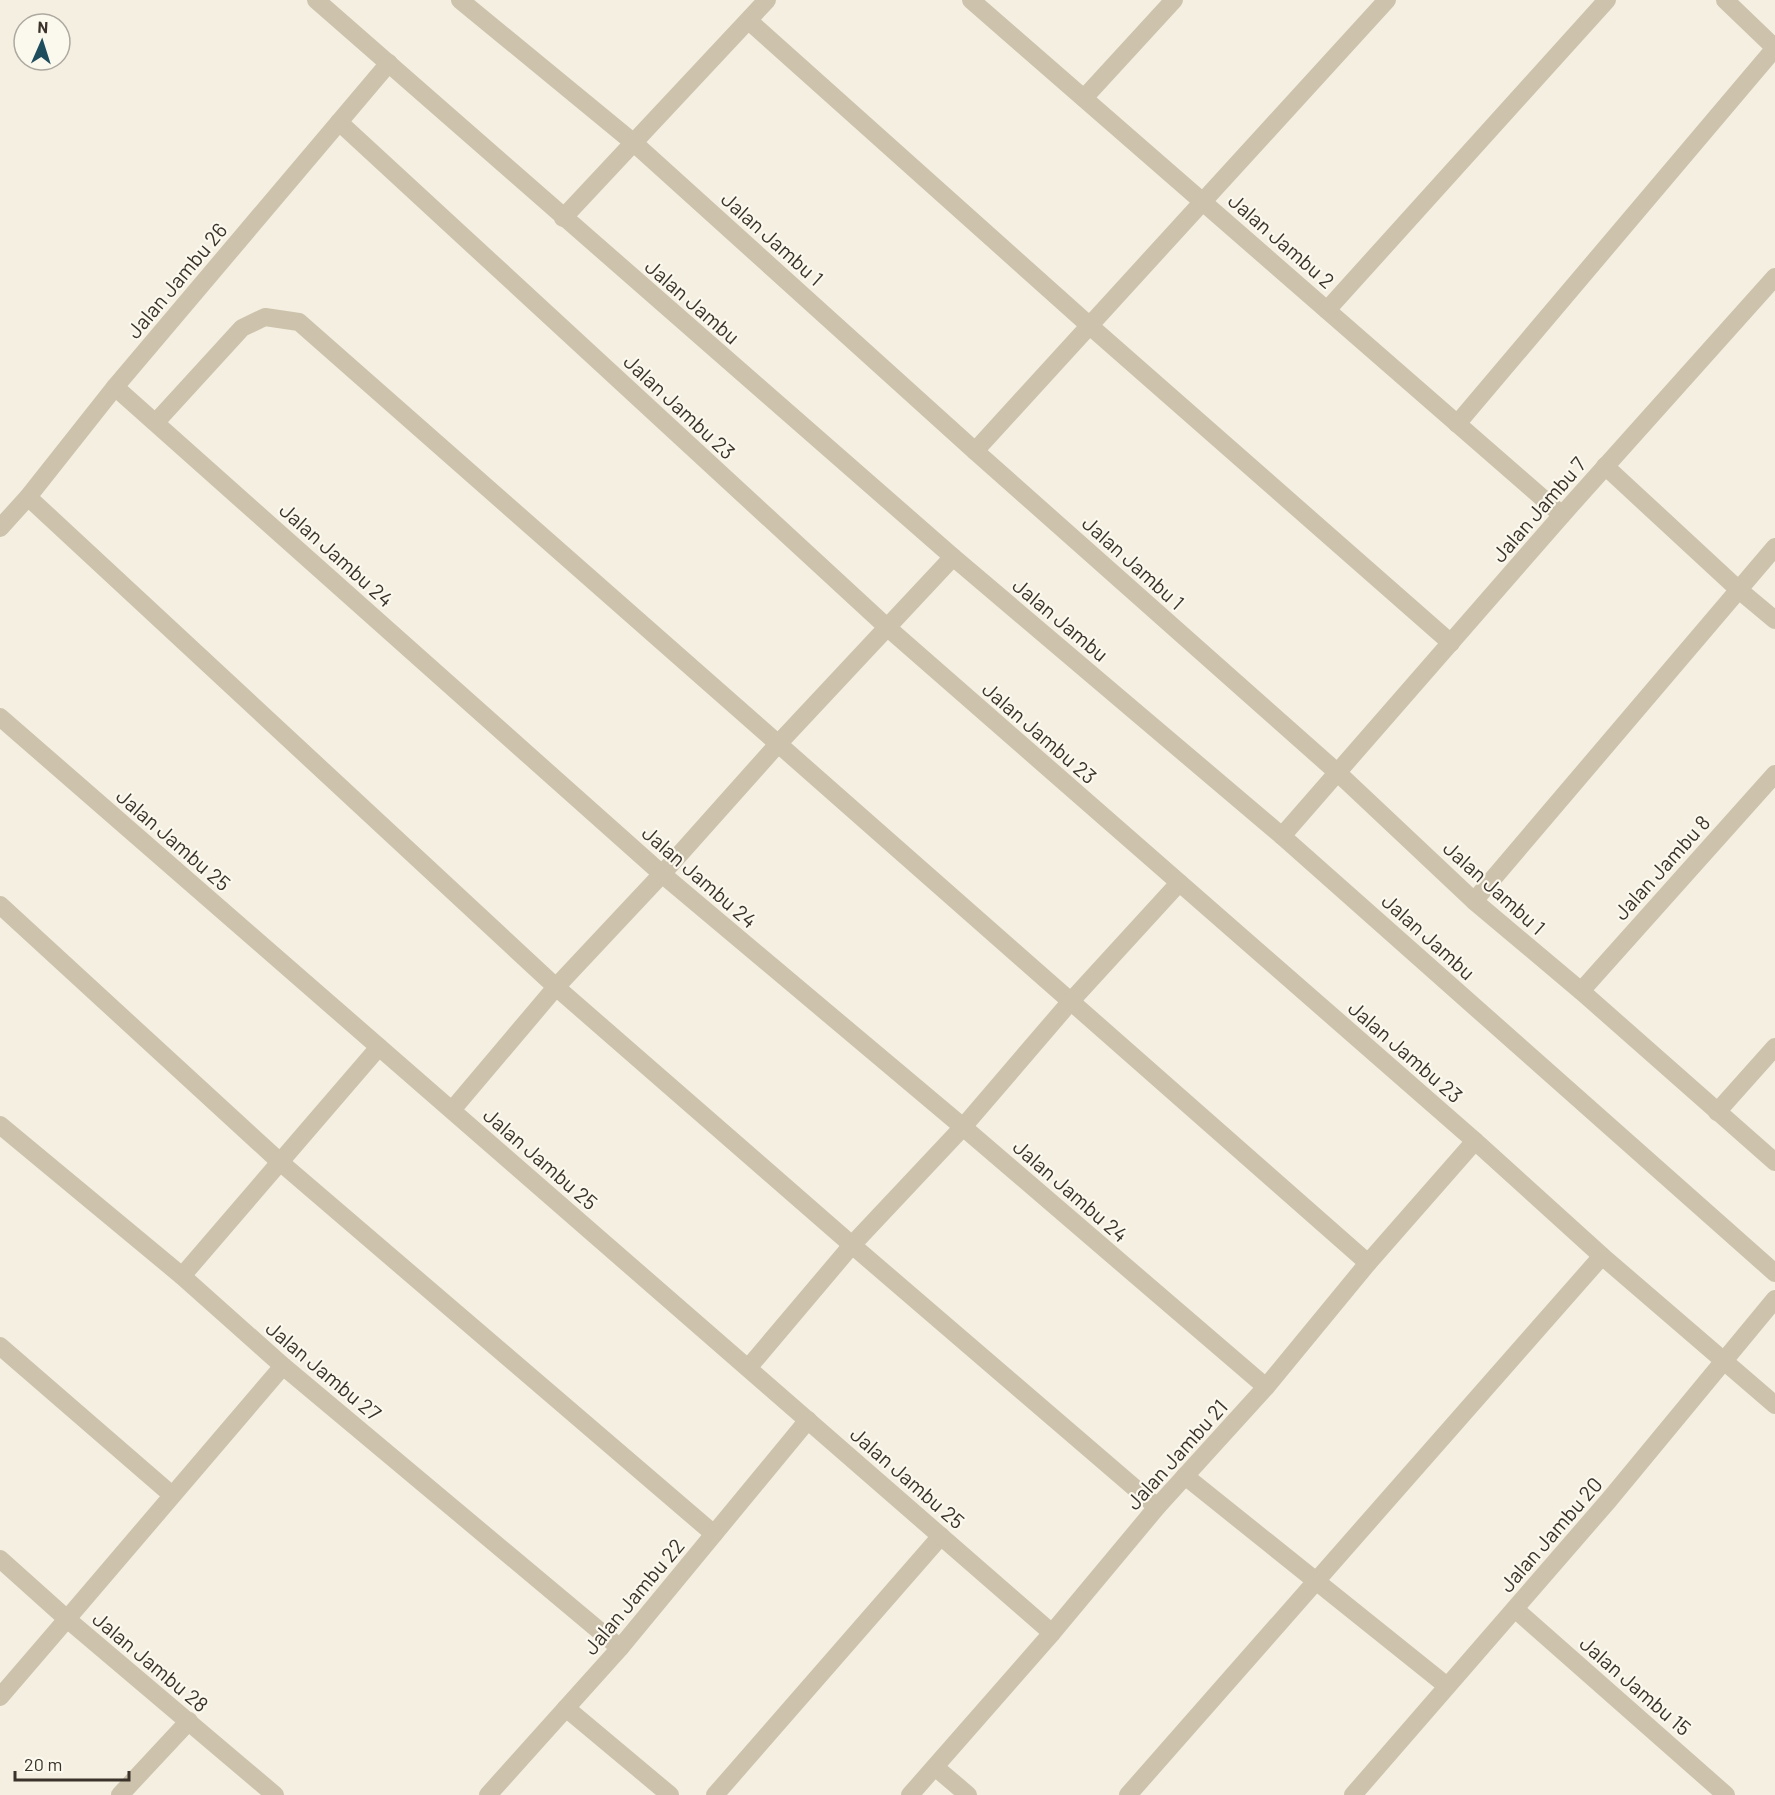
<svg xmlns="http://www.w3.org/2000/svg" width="1775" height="1795" viewBox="0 0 1775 1795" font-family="Barlow,sans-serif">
  <rect width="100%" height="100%" fill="#f4efe1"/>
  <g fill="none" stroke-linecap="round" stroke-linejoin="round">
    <g stroke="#cdc2ab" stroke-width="18">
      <path d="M749,21L1090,326L1451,643"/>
      <path d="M156,422L242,328L265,317L299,322L1368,1263"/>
      <path d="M1457,424L1775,48"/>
      <path d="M975,451L1387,0"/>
      <path d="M1605,466L1739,590L1775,620"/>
      <path d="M28,497L556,987L852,1245L1157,1507"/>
      <path d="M1474,901L1775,547"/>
      <path d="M0,905L280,1162L714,1534"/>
      <path d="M452,1110L556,987L662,874"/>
      <path d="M1717,1112L1775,1047"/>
      <path d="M182,1276L379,1047"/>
      <path d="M0,1346L172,1495"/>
      <path d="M748,1368L852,1245L963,1127L1071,1001L1179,883"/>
      <path d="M1185,1476L1447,1686"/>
      <path d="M0,1697L67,1619"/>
      <path d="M566,1708L670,1795"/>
      <path d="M935,1767L968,1795"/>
      <path d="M715,1795L941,1536"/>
      <path d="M1128,1795L1602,1256"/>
    </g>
    <g stroke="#cdc2ab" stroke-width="18">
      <path d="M316,0L953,557L1282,836L1775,1273"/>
      <path d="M460,0L634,143L975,451L1338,773L1474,901L1581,991L1775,1162"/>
      <path d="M971,0L1562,515"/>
      <path d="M1725,0L1775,48"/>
      <path d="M1084,98L1174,0"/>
      <path d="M339,122L888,628L1475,1141L1602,1256L1775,1405"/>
      <path d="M563,218L767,0"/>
      <path d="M1327,310L1607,0"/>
      <path d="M115,387L662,874L963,1127L1266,1387"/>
      <path d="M0,528L28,497L115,387L389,63"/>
      <path d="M0,717L1052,1633"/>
      <path d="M1282,836L1562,515L1775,277"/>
      <path d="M662,874L778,744L953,557"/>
      <path d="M1581,991L1775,774"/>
      <path d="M0,1125L182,1276L283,1366L620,1648"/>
      <path d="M0,1559L67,1619L275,1795"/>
      <path d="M1515,1609L1726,1795"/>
      <path d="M67,1619L283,1366"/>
      <path d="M120,1795L189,1721"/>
      <path d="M488,1795L620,1648L808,1420"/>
      <path d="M910,1795L1052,1633L1157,1507L1266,1387L1368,1263L1475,1141"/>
      <path d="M1353,1795L1609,1500L1775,1299"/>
    </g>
  </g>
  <g text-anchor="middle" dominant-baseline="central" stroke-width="4.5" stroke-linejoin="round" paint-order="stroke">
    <g font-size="21" fill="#3b332b" stroke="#fbf8ee">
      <text transform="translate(773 238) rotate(42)">Jalan Jambu 1</text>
      <text transform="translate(1282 240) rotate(41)">Jalan Jambu 2</text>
      <text transform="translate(176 280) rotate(-50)">Jalan Jambu 26</text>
      <text transform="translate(693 301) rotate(41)">Jalan Jambu</text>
      <text transform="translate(680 406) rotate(43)">Jalan Jambu 23</text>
      <text transform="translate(1538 509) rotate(-49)">Jalan Jambu 7</text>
      <text transform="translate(337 554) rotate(42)">Jalan Jambu 24</text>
      <text transform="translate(1134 562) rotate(42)">Jalan Jambu 1</text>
      <text transform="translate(1061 619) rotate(40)">Jalan Jambu</text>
      <text transform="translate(1040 732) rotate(41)">Jalan Jambu 23</text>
      <text transform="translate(174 839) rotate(41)">Jalan Jambu 25</text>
      <text transform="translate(1661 867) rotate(-48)">Jalan Jambu 8</text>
      <text transform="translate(700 876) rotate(41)">Jalan Jambu 24</text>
      <text transform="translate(1495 887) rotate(42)">Jalan Jambu 1</text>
      <text transform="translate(1429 936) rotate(42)">Jalan Jambu</text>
      <text transform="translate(1406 1051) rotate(41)">Jalan Jambu 23</text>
      <text transform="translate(541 1158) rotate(41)">Jalan Jambu 25</text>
      <text transform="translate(1071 1190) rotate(41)">Jalan Jambu 24</text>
      <text transform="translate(324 1370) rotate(40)">Jalan Jambu 27</text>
      <text transform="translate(1176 1454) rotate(-48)">Jalan Jambu 21</text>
      <text transform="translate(908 1477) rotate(41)">Jalan Jambu 25</text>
      <text transform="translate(1550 1534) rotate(-49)">Jalan Jambu 20</text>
      <text transform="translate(633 1596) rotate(-50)">Jalan Jambu 22</text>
      <text transform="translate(151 1661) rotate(40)">Jalan Jambu 28</text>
      <text transform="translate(1636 1685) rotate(41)">Jalan Jambu 15</text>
    </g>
  </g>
  <g transform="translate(42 42) rotate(3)"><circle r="28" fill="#fbf8ee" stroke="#aea9a0" stroke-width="1.5"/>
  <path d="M0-4.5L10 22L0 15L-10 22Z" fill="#1e4d5e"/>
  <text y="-9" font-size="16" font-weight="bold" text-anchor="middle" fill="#3b332b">N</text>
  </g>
  <path d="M15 1771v9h114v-9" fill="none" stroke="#3b332b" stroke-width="3"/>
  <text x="24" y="1771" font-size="18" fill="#3b332b" stroke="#fbf8ee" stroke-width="4.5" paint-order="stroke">20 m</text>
</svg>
